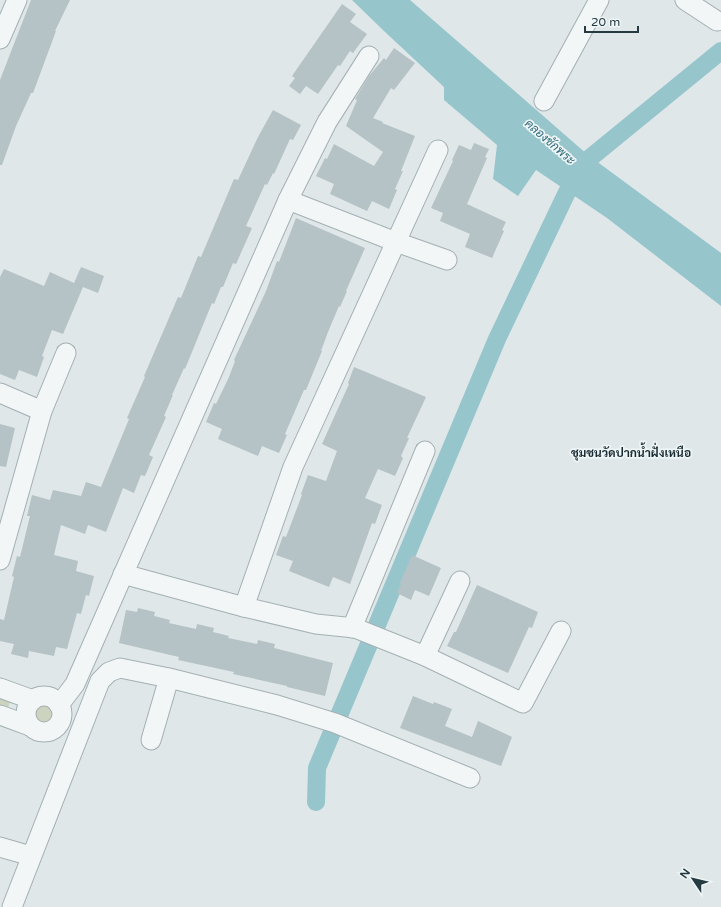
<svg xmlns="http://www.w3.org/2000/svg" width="721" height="907" viewBox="0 0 721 907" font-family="'Varela Round',Sarabun,sans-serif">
  <rect width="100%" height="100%" fill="#dfe7e9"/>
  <g fill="#ccd3bf">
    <path d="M0,698L10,701L8,709L0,706Z"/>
    <circle cx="43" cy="714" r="13"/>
  </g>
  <path fill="#97c5cc" d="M352,0H410L588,155L721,253V306L607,218L536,170L518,196L493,179L497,145L444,100V87L384,31Z"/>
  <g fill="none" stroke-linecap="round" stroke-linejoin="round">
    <path stroke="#97c5cc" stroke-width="18" d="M316,802L317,768L497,339L579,167L721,51"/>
  </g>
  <g fill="#b5c2c6">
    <path d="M31,0H70L55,31H56L33,93H31L16,126L2,165H0V80Z"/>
    <path d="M342,4L356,14L350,22L367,34L353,53L350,51L340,66L338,65L318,94L306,86L300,94L289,86L295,78L292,76Z"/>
    <path d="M394,48L415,63L394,90L391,88L373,118L383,122L382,123L415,136L401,171H403L395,189L397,190L389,209L372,201L367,211L330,194L334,184L316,176L325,158L327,159L334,144L374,166L383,152L346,126L357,100L355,99L369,76L384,58L386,60Z"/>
    <path d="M273,110L301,125L293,140L290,139L274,174L273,173L267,185L265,184L246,226L252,228L236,264L233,263L223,287H221L214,304L212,303L185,369L184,368L172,395H173L164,416L166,417L149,455L153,457L145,476L141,475L134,493L123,488L106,532L88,525L85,534L61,525L54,555L78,561L76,571L94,576L89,596L86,595L81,614L77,613L67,649L56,647L54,656L29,651L28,658L11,654L14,644L0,641V619L4,620L14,577L12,576L17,556L20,557L30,516H27L32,495L50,500L53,490L81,496L86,482L101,487L129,419L127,418L145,377L144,376L178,297L181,298L198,256L201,257L234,179L238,180L258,137Z"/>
    <path d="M474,143L489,149L485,157L487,158L467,204L506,222L502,230L504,231L492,258L465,247L470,234L440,221L443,213L431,208L453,161L452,160L459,145L471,150Z"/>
    <path d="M296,218L365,248L346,291H347L340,307L339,306L328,332L321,351H322L306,390H304L285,434L287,435L279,453L262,446L258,456L218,439L222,429L206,422L214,403L216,404L229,377L235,361L234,360L266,291L277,261L279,262Z"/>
    <path d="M81,267L104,276L98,293L83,287L63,334L52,330L42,356L44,357L37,377L19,370L15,380L0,374V277L4,269L44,286L50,272L74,283Z"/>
    <path d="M354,367L426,397L407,438H409L401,456L403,458L395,476L378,469L365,498L382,505L375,524L372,523L350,584L333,577L329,587L289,571L293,561L276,555L283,536L286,537L302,495L301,494L308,475L326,481L337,451L322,444L349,384L348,383Z"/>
    <path d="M0,424L15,428L6,467L0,466Z"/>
    <path d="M412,555L441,568L429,596L415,590L411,600L397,593L401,584L400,583Z"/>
    <path d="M477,585L538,612L532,628L529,627L508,673L447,646L454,632H456Z"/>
    <path d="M138,608L155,612L154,616L170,620L169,623L196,629L197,624L214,628L213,632L229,636L228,638L257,644L258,640L275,644L274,648L333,663L325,696L287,687V686L233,674L234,672L178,660L179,657L119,643L126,610L137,612Z"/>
    <path d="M413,696L433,704L434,702L452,709L445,726L472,737L478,721L512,737L501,766L400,728Z"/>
  </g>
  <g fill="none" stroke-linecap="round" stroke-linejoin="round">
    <g stroke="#a4b0b3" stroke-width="21">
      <g id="minor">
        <path d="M685,0L717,21"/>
        <path d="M0,39L17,0"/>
        <path d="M544,101L599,0"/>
        <path d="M288,200L396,242L447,260"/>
        <path d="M0,393L42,411"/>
        <path d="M0,560L42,411L66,353"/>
        <path d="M123,574L244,607L316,624L355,628L425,656L523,703L561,631"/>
        <path d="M244,607L293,467L438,150"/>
        <path d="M352,628L425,451"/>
        <path d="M425,656L460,581"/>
        <path d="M0,688L33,700"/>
        <circle cx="44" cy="714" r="18"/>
        <path d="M59,705L75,684L288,200L327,122L369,56"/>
        <path d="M0,715L30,726"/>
        <path d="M151,740L169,678"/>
        <path d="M0,847L31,856"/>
        <path d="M12,907L100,681L109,672L120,668L169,678L277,705L335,723L470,778"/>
      </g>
    </g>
    <use href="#minor" stroke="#f2f6f7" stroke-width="19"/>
  </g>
  <g text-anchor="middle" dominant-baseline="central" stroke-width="3.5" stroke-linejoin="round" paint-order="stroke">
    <g font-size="12" font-style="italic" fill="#2e6b78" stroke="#eef5f6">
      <text transform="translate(550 142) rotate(41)">คลองชักพระ</text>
    </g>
    <g font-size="12" font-weight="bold" fill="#192b32" stroke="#eef5f6">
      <text x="631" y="453">ชุมชนวัดปากน้ำฝั่งเหนือ</text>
    </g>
  </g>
  <g transform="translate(693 879) rotate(305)" stroke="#eef5f6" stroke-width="3" paint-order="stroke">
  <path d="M0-3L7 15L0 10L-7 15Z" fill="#263a41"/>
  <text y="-6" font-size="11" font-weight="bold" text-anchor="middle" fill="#263a41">N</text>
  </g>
  <path d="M585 26v6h53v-6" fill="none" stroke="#263a41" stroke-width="2"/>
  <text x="591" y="26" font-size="12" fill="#263a41" stroke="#eef5f6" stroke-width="3" paint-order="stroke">20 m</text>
</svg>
